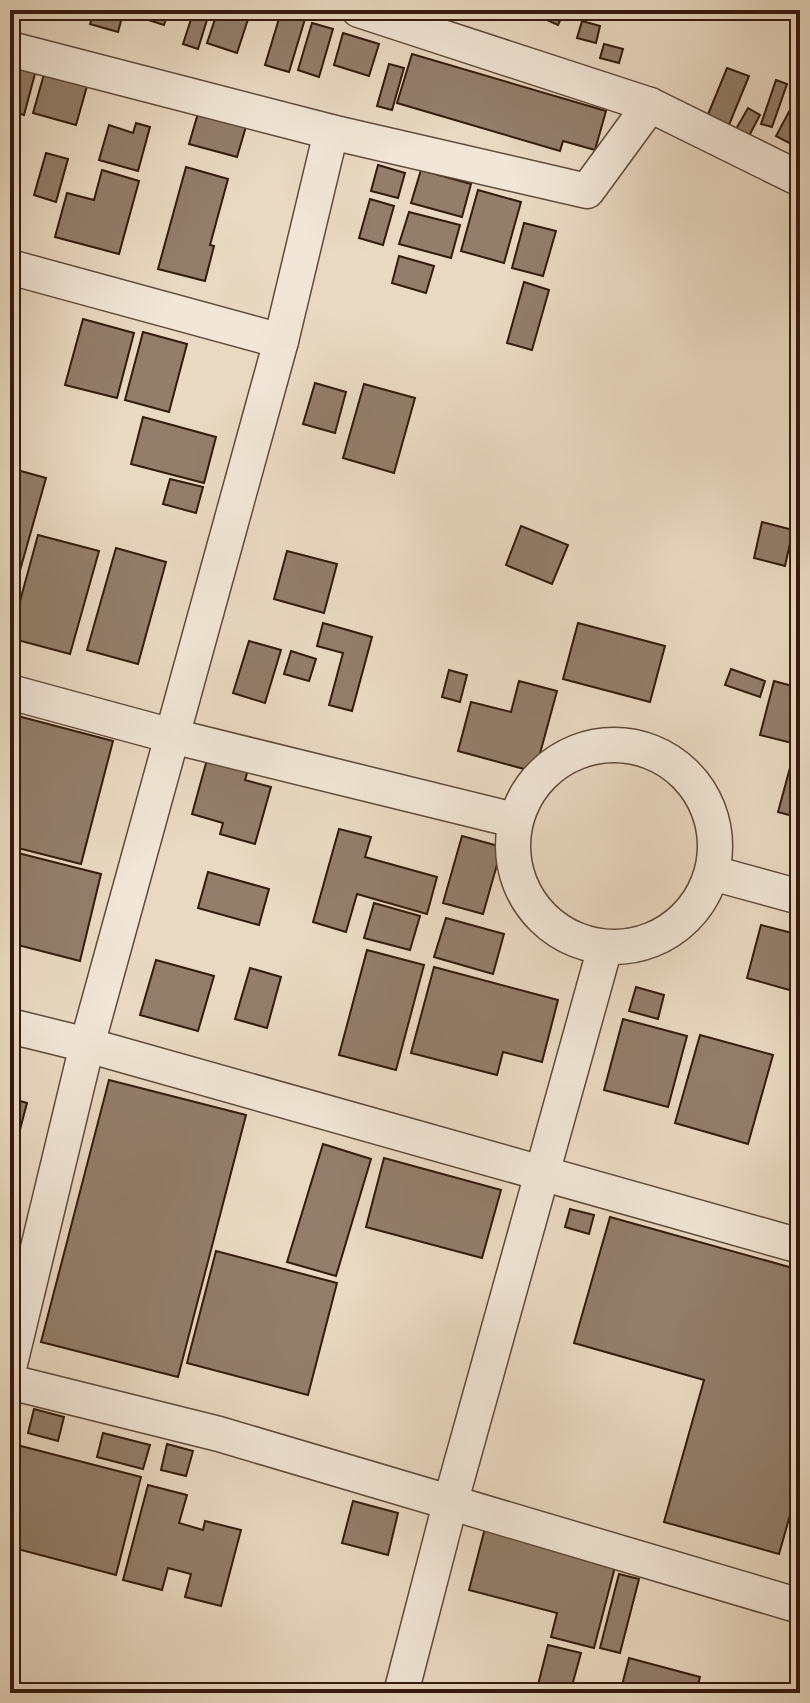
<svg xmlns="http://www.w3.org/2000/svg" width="810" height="1703" viewBox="0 0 810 1703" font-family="'IM FELL French Canon',serif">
  <rect width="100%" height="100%" fill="#e9d9c2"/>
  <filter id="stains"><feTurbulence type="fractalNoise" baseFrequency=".0025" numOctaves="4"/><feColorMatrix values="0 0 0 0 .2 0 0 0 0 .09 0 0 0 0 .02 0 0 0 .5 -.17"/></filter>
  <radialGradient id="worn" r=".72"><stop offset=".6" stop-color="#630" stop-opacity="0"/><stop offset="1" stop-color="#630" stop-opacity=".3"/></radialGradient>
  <g fill="#927e6b" stroke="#331b0d" stroke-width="2">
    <path d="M94,10H124L118,32L90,24Z"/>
    <path d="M141,10H169L164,25L139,17Z"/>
    <path d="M194,10H210L198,49L183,44Z"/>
    <path d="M218,10H251L237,53L207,43Z"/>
    <path d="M540,10H565L558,25L538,16Z"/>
    <path d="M281,12L305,19L289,72L265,65Z"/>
    <path d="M582,21L600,26L596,43L577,38Z"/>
    <path d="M312,23L333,29L319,77L298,70Z"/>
    <path d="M343,33L379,44L369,76L334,65Z"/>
    <path d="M604,44L623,49L619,63L600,58Z"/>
    <path d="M412,54L606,111L595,150L563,141L560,151L397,103Z"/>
    <path d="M16,64L36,70L24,115L10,111V88Z"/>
    <path d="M389,64L404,68L392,110L377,106Z"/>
    <path d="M46,67L89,79L76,125L33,113Z"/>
    <path d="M727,68L749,76L729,125L707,117Z"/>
    <path d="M776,80L787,84L772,127L761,124Z"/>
    <path d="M748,108L760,115L749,136L736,129Z"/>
    <path d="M791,108L800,112V128L791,144L776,136Z"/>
    <path d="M199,110L247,123L237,157L189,144Z"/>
    <path d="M136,123L150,127L138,171L99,160L109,125L133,133Z"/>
    <path d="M46,153L68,159L56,202L34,195Z"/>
    <path d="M378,165L405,173L398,198L371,191Z"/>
    <path d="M186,167L228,179L210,245L214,246L205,281L158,269Z"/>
    <path d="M102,170L139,181L119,254L55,237L67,193L94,200Z"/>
    <path d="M421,170L471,184L462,217L411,203Z"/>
    <path d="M478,190L521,202L504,263L461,251Z"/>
    <path d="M370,199L394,206L383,245L359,238Z"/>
    <path d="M409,212L460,225L451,258L399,244Z"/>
    <path d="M524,223L556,231L543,276L512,268Z"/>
    <path d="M399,256L434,266L426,293L392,283Z"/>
    <path d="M524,282L549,290L532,350L507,343Z"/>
    <path d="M83,319L134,333L117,398L65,385Z"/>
    <path d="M143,332L187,344L169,412L125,400Z"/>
    <path d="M315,383L346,392L335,433L303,424Z"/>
    <path d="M364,384L415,398L394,473L343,458Z"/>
    <path d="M143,417L216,437L204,483L131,464Z"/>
    <path d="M10,468L46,478L10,606Z"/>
    <path d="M170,479L203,487L196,513L163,504Z"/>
    <path d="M762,522L793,530L785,566L754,558Z"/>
    <path d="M521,526L568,545L552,584L506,565Z"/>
    <path d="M38,535L99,551L70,654L10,638Z"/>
    <path d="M116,548L166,562L138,664L87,650Z"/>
    <path d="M287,551L337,564L324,613L274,599Z"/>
    <path d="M323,623L372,637L352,711L329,705L343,653L317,646Z"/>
    <path d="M578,623L665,646L650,702L563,679Z"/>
    <path d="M249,641L281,650L265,703L233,693Z"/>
    <path d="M291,651L316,659L309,681L284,674Z"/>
    <path d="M731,669L765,681L760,697L725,685Z"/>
    <path d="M449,670L467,675L460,702L442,697Z"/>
    <path d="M519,681L557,691L535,772L458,751L471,702L511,712Z"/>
    <path d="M774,681L800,688V745L760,735Z"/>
    <path d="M10,714L113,741L81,864L10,846Z"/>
    <path d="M794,753L800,754V818L778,812Z"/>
    <path d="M208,756L249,767L245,780L271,787L255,844L220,834L223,823L192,814Z"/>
    <path d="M339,829L371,837L365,857L437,877L427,914L357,894L346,932L313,922Z"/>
    <path d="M462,836L502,847L483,914L443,903Z"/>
    <path d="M10,851L101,874L80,961L10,943Z"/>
    <path d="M208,872L269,889L259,925L198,908Z"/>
    <path d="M374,903L420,916L410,950L364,938Z"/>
    <path d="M446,918L504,934L493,974L434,957Z"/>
    <path d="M761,925L800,935V966L793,991L747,978Z"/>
    <path d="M367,950L424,965L396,1070L339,1055Z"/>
    <path d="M156,960L214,976L198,1031L140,1015Z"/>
    <path d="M434,967L558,1000L542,1062L503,1052L497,1075L411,1053Z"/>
    <path d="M250,968L281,977L267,1028L235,1019Z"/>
    <path d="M636,987L664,995L658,1019L629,1011Z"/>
    <path d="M623,1019L687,1036L668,1107L604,1090Z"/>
    <path d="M700,1035L773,1055L748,1144L675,1123Z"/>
    <path d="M109,1080L246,1115L178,1377L41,1342Z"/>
    <path d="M10,1098L27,1103L10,1168Z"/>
    <path d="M323,1144L371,1159L336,1276L287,1262Z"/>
    <path d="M384,1158L501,1190L482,1258L366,1227Z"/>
    <path d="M570,1209L594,1215L589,1234L565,1227Z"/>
    <path d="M610,1217L800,1270V1480L779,1554L664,1522L704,1380L574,1343Z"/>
    <path d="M216,1251L337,1283L308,1395L187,1363Z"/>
    <path d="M34,1409L64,1417L58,1441L28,1433Z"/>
    <path d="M103,1433L150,1445L143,1469L97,1457Z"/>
    <path d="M167,1444L193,1451L186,1476L161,1470Z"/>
    <path d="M17,1445L141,1477L116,1575L10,1547V1472Z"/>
    <path d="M148,1485L187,1495L179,1523L203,1530L205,1521L241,1530L221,1606L185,1597L191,1574L168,1568L162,1590L123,1580Z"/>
    <path d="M353,1501L398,1513L388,1555L342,1543Z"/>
    <path d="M485,1528L616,1563L594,1648L551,1637L557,1613L469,1590Z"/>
    <path d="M619,1574L639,1579L620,1653L600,1648Z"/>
    <path d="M548,1645L581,1653L570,1693L538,1685Z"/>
    <path d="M629,1658L700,1677L696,1693H620Z"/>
  </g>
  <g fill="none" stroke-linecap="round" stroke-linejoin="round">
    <g stroke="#604a3a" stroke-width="37">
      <g id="minor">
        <path d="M359,10L650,105L800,179"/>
        <path d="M10,49L331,132L587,191L650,105"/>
        <path d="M10,267L281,341"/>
        <path d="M10,692L172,736L514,820"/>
        <circle cx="614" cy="846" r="101"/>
        <path d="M716,874L800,897"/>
        <path d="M10,1026L87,1045L800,1246"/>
        <path d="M10,1364L87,1045L281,341L331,132"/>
        <path d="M10,1382L219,1434L800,1606"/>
        <path d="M401,1693L450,1504L604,951"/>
      </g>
    </g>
    <use href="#minor" stroke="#f1e6d7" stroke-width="34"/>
  </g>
  <rect width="810" height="1703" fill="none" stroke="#e9d9c2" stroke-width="40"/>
  <rect x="12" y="12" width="786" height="1679" fill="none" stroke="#331b0d" stroke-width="4"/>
  <rect x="20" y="20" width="770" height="1663" fill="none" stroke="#331b0d" stroke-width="2"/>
  <rect width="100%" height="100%" filter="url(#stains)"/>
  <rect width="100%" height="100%" fill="url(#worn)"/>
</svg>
